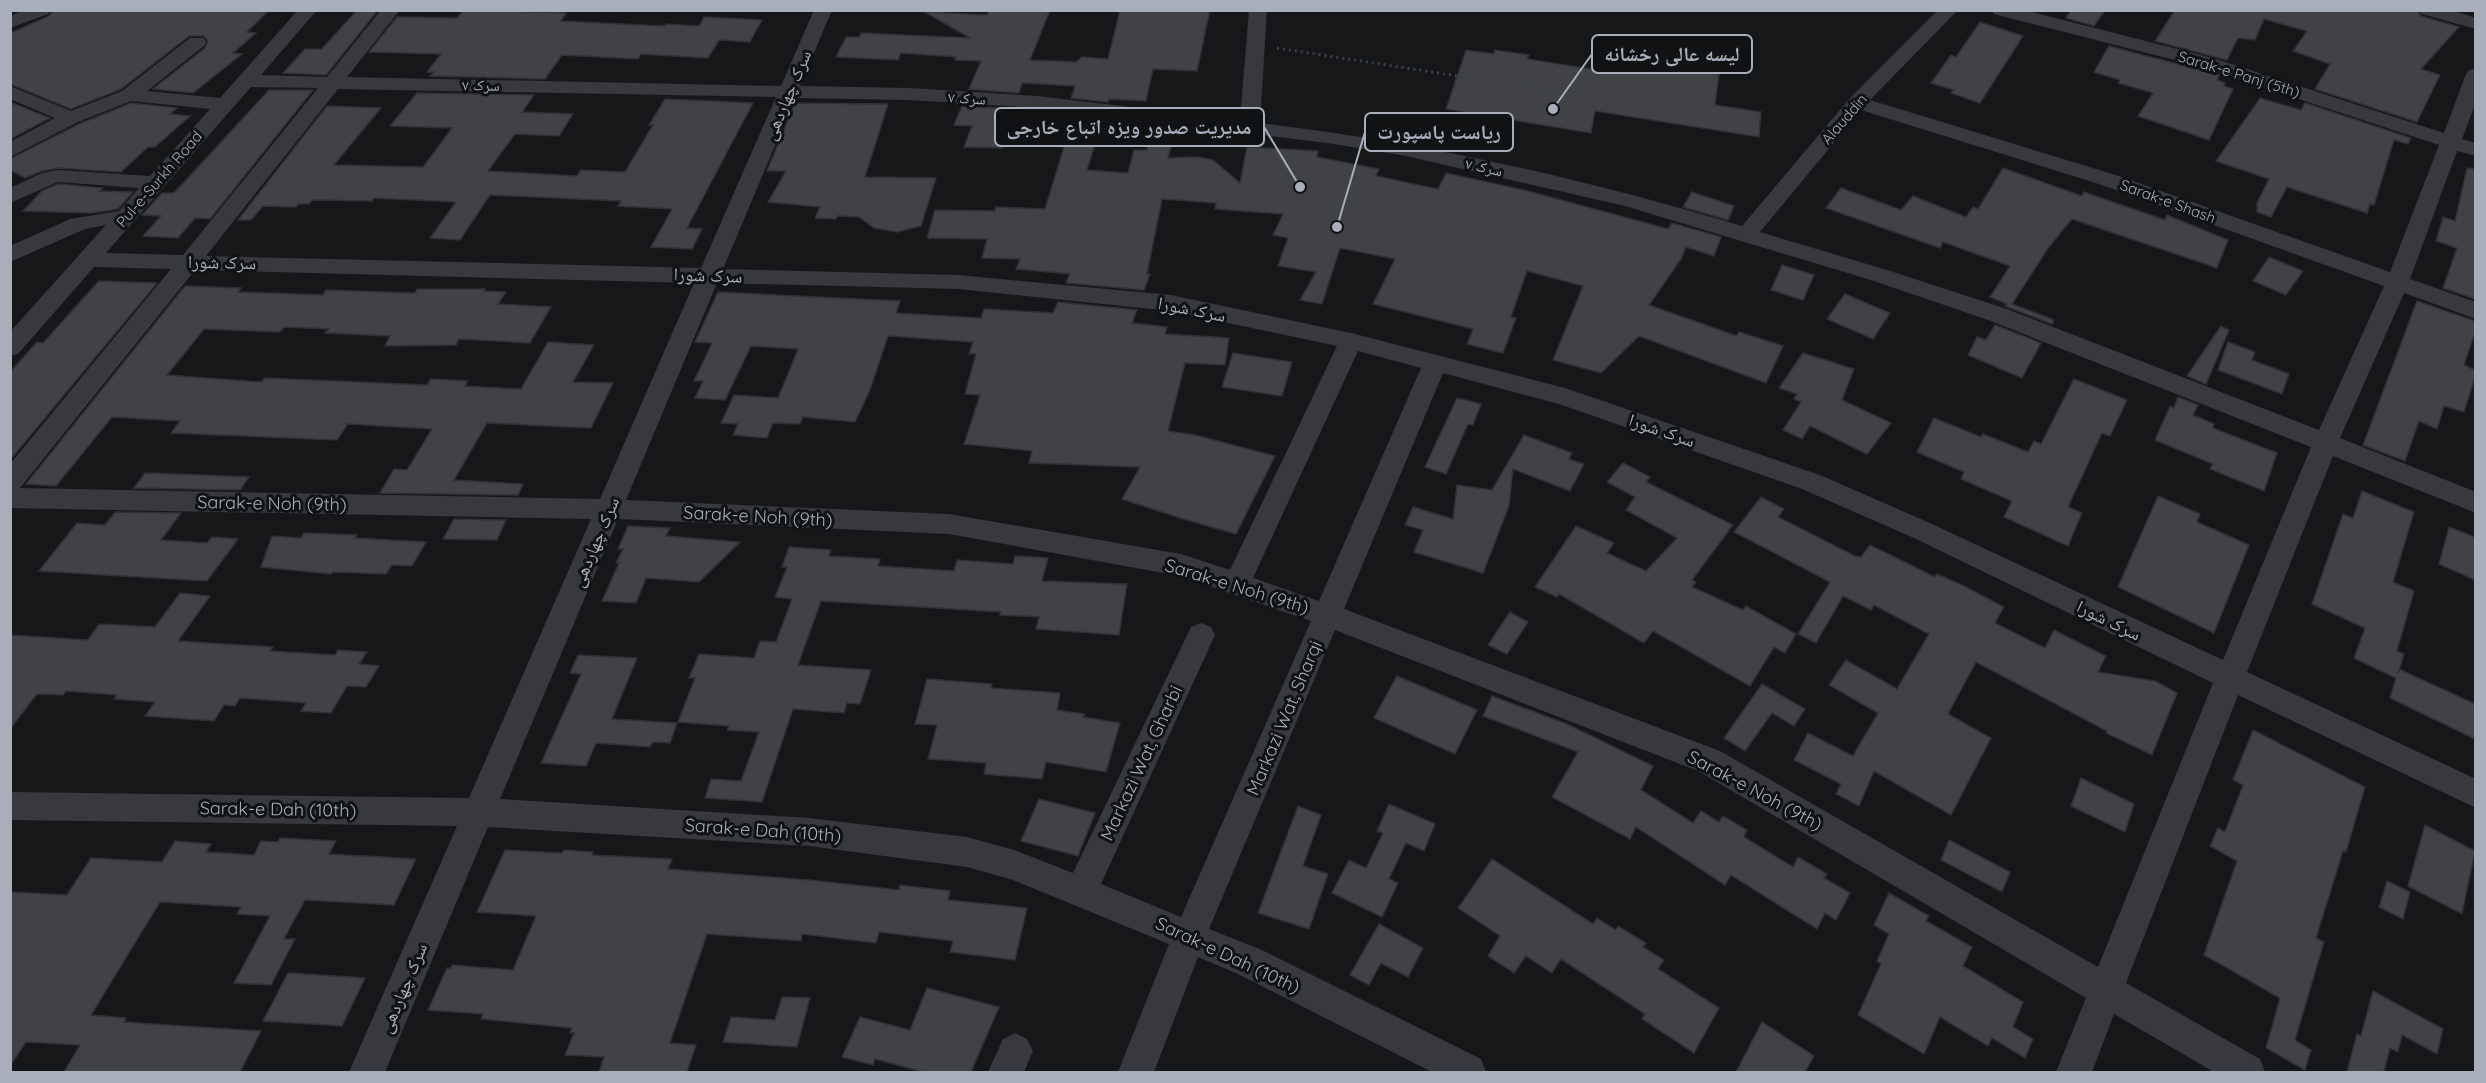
<svg xmlns="http://www.w3.org/2000/svg" width="2486" height="1083" viewBox="0 0 2486 1083" font-family="Quicksand,'Noto Naskh Arabic',sans-serif">
  <rect width="100%" height="100%" fill="#161719"/>
  <g fill="#404246" stroke="#303135" stroke-width="1.5">
    <path d="M53,10H269L247,32L256,33L233,53L242,54L193,93L153,89L205,48L208,41L204,36H189L121,89L71,109L10,84V33L49,16Z"/>
    <path d="M357,10H378L326,75L283,73L305,49H322Z"/>
    <path d="M464,10L566,13L561,21L664,26L666,24L699,26L704,17L762,20L750,42L719,40L708,58L641,54L638,59L562,55L545,79L430,76L434,72H427L441,54L369,52L397,17L457,18Z"/>
    <path d="M989,10H1050L1030,60L1076,62L1082,57L1108,59L1120,10H1210L1197,71L1153,69L1146,101L1109,99L1108,102L1071,98L1075,86L1022,83L1019,93L969,89L981,61L955,60L956,57L901,53L898,60L836,57L846,37H859L861,33L970,38L925,12L987,15Z"/>
    <path d="M2071,10H2105L2094,26L2066,18Z"/>
    <path d="M2175,10H2417L2421,16L2459,27L2421,69L2440,75L2417,122L2315,89L2330,64L2293,51L2307,31L2264,19L2255,40L2238,38L2227,60L2155,41Z"/>
    <path d="M1980,22L2023,36L1980,103L1951,93L1954,90L1931,83L1951,55L1956,57Z"/>
    <path d="M2109,46L2219,75L2217,80L2225,83L2224,86L2233,89L2209,140L2138,116L2153,93L2118,83L2120,80L2094,72Z"/>
    <path d="M1596,48L1720,67L1715,105L1761,112L1759,137L1595,111L1591,133L1446,109L1466,50L1494,54L1495,50L1529,55L1527,59L1591,69Z"/>
    <path d="M269,90H313L210,219L195,218L178,238L143,236L161,216L142,215L162,193H174Z"/>
    <path d="M417,93L534,95L522,112L573,114L559,136L515,134L488,171L577,176L581,170L625,172L653,125H649L665,99L753,103L687,228L702,229L692,249L651,247L672,209L618,206L621,201L490,195L460,240L430,238L456,202L374,198L372,201L312,200L309,204H298L296,207L263,206L251,220H238L327,106L381,108L334,165L423,167L452,128L390,126Z"/>
    <path d="M2260,98L2301,110L2305,103L2411,138L2408,144L2394,140L2374,205L2370,204L2367,213L2287,187L2271,217L2257,212V203L2269,179L2216,161Z"/>
    <path d="M10,102L50,118L10,139Z"/>
    <path d="M131,103L177,108L170,114L190,116L155,147H148L121,172L58,168L42,171L25,178L10,170V159L79,124Z"/>
    <path d="M795,103L888,104L865,177L936,178L921,226L897,232L874,228L859,217L837,216L836,219L815,218L820,207L768,202L786,171H767Z"/>
    <path d="M962,106L1014,109L1002,148L964,147L972,126L954,125Z"/>
    <path d="M1066,114L1103,118L1087,170L1128,173L1134,150H1147L1149,141L1172,142L1168,158L1198,157L1213,160L1240,183L1247,147L1318,151L1317,157L1379,169L1376,176L1438,189L1446,173L1528,191L1668,229L1672,223L1721,237L1714,256L1686,247L1681,259L1649,305L1737,336L1739,332L1783,346L1766,383L1639,336L1601,373L1553,360L1583,286L1527,271L1511,317L1516,318L1503,353L1467,344L1473,329L1373,304L1395,259L1340,248L1322,304L1300,300L1316,272L1278,266L1288,238L1273,235L1283,214L1215,209L1216,203L1162,199L1147,274H1150L1144,290L1066,283L1070,274L1016,269L1020,259L982,258L987,239L927,238L935,210L995,211L996,207L1045,209L1064,147L1055,146Z"/>
    <path d="M2003,168L2082,196L2084,192L2165,220L2167,215L2228,240L2217,268L2072,219L2049,247L2012,304L2054,320L2052,324L2005,306L2007,304L1990,297L2010,266L1943,242L1940,248L1826,208L1841,188L1901,210L1913,196L1966,217L1973,207L1978,209Z"/>
    <path d="M2467,168L2475,169V299L2443,288L2457,248L2436,241L2443,217L2455,221Z"/>
    <path d="M58,184L103,188L100,191L133,192L118,209L91,213L23,211L42,191Z"/>
    <path d="M1692,192L1734,206L1728,220L1683,207Z"/>
    <path d="M2269,257L2303,271L2286,295L2253,281Z"/>
    <path d="M1782,265L1814,275L1803,300L1771,290Z"/>
    <path d="M99,281L157,283L10,460V372L37,342L43,343Z"/>
    <path d="M185,286L241,288L238,292L323,295L326,290L415,293L417,289H485L484,291L506,292L498,304L551,307L530,343L459,339L456,345L385,346L390,336L325,333L329,329L284,327L280,332L204,329L167,375L261,382L265,378L427,385L431,379L468,381L465,386L521,389L548,342L594,345L573,382L613,383L591,428L487,423L454,480L523,484L518,495L380,493L394,469L407,470L432,429L348,424L337,440L171,433L180,421L112,417L56,486L26,484Z"/>
    <path d="M718,292L900,301L896,313L981,318L984,309L1053,313L1058,302L1137,310L1132,323L1167,327L1165,334L1229,338L1225,365L1185,363L1168,431L1195,435L1275,456L1236,534L1180,518L1122,499L1140,467L1029,463L1032,451L964,444L980,395L965,394L976,354H969L973,342L888,336L870,390L855,422L803,417L800,424L773,423L767,438L733,435L738,424L721,423L734,395L778,398L798,349L751,346L725,400L695,398L703,381H694L712,343L695,342Z"/>
    <path d="M1845,294L1890,313L1873,339L1827,319Z"/>
    <path d="M2417,301L2475,321V332L2464,365L2475,370V377L2464,412L2444,406L2437,429L2419,421L2405,461L2363,445Z"/>
    <path d="M1995,325L2041,343L2022,378L1968,355L1977,337L1986,340Z"/>
    <path d="M2221,326L2229,330L2206,384L2187,376Z"/>
    <path d="M2228,342L2255,352L2252,360L2289,374L2282,394L2218,370Z"/>
    <path d="M1233,353L1292,362L1282,396L1222,387Z"/>
    <path d="M1803,353L1854,369L1842,400L1891,423L1867,454L1810,426L1802,439L1783,430L1801,402L1794,399L1797,394L1779,388Z"/>
    <path d="M2074,379L2127,400L2110,436L2102,433L2068,507L2082,513L2068,546L2004,517L2012,501L1961,479L1964,472L1917,452L1934,418L1981,437L1983,434L2028,452L2034,441L2041,444Z"/>
    <path d="M2178,397L2198,405L2193,415L2214,424L2213,428L2277,453L2264,491L2210,469L2213,464L2155,440L2170,406L2174,408Z"/>
    <path d="M1457,398L1481,404L1473,425L1468,424L1446,474L1425,467Z"/>
    <path d="M1524,435L1572,453L1569,459L1584,464L1570,491L1513,469L1509,506L1483,573L1414,552L1423,530L1405,525L1413,507L1453,519L1457,485L1492,490Z"/>
    <path d="M1623,463L1650,477L1646,482L1733,525L1692,580L1696,582L1692,587L1743,610L1746,606L1796,634L1785,653L1774,647L1750,686L1653,631L1644,643L1559,594L1557,597L1535,587L1576,526L1614,543L1607,553L1646,571L1677,538L1626,510L1635,497L1607,482Z"/>
    <path d="M145,473L203,475L249,477L240,490L134,488Z"/>
    <path d="M2362,491L2414,512L2393,582L2414,591L2397,651L2404,654L2398,674L2399,669L2475,704V739L2390,698L2396,678L2354,658L2365,628L2312,604L2343,514L2353,518Z"/>
    <path d="M2158,496L2200,514L2197,522L2249,545L2214,633L2118,587Z"/>
    <path d="M1761,497L1784,509L1778,517L1855,556L1861,557L1870,545L1935,577L1937,574L1962,585L2004,607L1995,623L2045,648L2054,630L2106,656L2098,672L2155,681L2177,693L2152,755L2106,733L2107,731L1976,662L1948,714L1991,738L1951,815L1874,771L1859,806L1836,794L1841,784L1794,760L1808,733L1853,756L1878,713L1829,685L1846,660L1897,689L1929,634L1874,605L1871,610L1843,596L1816,643L1798,634L1830,582L1734,532Z"/>
    <path d="M115,512L181,513L161,540L207,543L212,537L238,539L207,581L39,571L77,523L105,525Z"/>
    <path d="M454,519L506,520L497,540L443,539Z"/>
    <path d="M628,526L670,528L666,536L740,542L699,582L646,578L636,603L602,601L619,563H616L623,549H618Z"/>
    <path d="M2449,527L2475,537V580L2439,564Z"/>
    <path d="M304,533L357,535L355,538L426,542L412,566L392,565L386,574L333,572L331,574L261,567L272,536L301,538Z"/>
    <path d="M789,547L831,550L829,556L880,559L878,566L954,571L957,560L1013,564L1015,556L1048,558L1042,581L1127,584L1119,635L1036,629L1039,617L1000,615L1001,612L821,601L798,665L871,670L860,704L847,703L844,713L793,709L762,802L705,798L711,779L741,781L759,732L727,730L729,726L678,722L695,678H689L699,654L754,658L760,641L776,642L792,599L775,597L787,567H782Z"/>
    <path d="M180,593L210,596L178,641L273,647L270,651L335,655L338,650L367,652L359,664L379,666L366,687L347,686L331,713L301,711L306,703L240,698L235,706L224,705L214,721L145,716L155,702L114,699L117,695L66,691L63,695L37,694L10,729V635L88,640L99,624L155,627Z"/>
    <path d="M1510,612L1528,622L1507,654L1488,645Z"/>
    <path d="M578,655L637,658L612,719L677,723L670,743L653,742L650,747L596,743L586,766L541,763L581,674L570,673Z"/>
    <path d="M1397,676L1477,710L1455,754L1374,718Z"/>
    <path d="M927,679L992,684L991,688L1060,693L1057,710L1085,714L1083,717L1120,723L1106,772L1046,762L1042,779L984,774L986,763L928,759L937,725L915,724Z"/>
    <path d="M1762,684L1805,709L1794,726L1772,713L1745,751L1724,738Z"/>
    <path d="M1492,696L1567,724L1653,766L1641,790L1693,823L1701,811L1719,822L1723,816L1747,830L1744,837L1793,867L1798,857L1827,874L1824,878L1850,893L1836,920L1825,913L1817,929L1731,875L1725,885L1636,827L1630,839L1552,797L1578,752L1483,716Z"/>
    <path d="M2253,730L2365,787L2346,852L2343,851L2316,938L2324,942L2295,1040L2311,1050L2305,1070L2266,1048L2280,998L2204,955L2237,861L2210,846L2218,828L2225,832L2243,785L2233,780Z"/>
    <path d="M2081,778L2134,804L2125,832L2071,806Z"/>
    <path d="M1039,799L1095,813L1078,856L1021,841Z"/>
    <path d="M1389,804L1435,824L1424,851L1406,843L1389,879L1398,883L1382,917L1332,893L1349,860L1366,868L1383,833L1377,831Z"/>
    <path d="M1298,806L1321,815L1303,866L1328,874L1309,929L1258,913Z"/>
    <path d="M2425,825L2475,851L2462,914L2408,886Z"/>
    <path d="M280,838L336,841L329,854L416,859L394,905L305,900L284,939H295L271,985L234,983L270,916L237,914L241,907L160,902L91,1015L126,1018L124,1022L261,1031L240,1072H64L80,1045L26,1042L10,1066V892L67,895L91,858L162,862L175,841L211,844L206,852L254,855L261,841L278,842Z"/>
    <path d="M1949,840L2010,872L2002,892L1941,860Z"/>
    <path d="M505,850L562,853L564,850L593,852L592,855L672,859L668,869L810,880L899,890L900,885L950,891L948,900L1027,908L1015,960L950,952L953,941L879,932L876,943L802,934L801,941L707,934L670,1043L696,1045L687,1072H599L604,1057L565,1055L574,1033H570L572,1028L481,1019L483,1014L428,1010L447,968H451L452,965L513,970L536,916L477,912Z"/>
    <path d="M1492,859L1593,924L1597,918L1616,930L1618,926L1646,943L1643,947L1664,960L1658,969L1719,1008L1694,1053L1642,1019L1645,1014L1561,959L1552,973L1526,956L1514,973L1488,956L1500,936L1458,908Z"/>
    <path d="M2387,881L2410,892L2403,919L2379,907Z"/>
    <path d="M1889,893L1929,916L1926,921L1972,947L1963,966L2023,1002L2013,1027L2033,1039L2025,1058L1992,1038L1988,1046L1940,1017L1924,1054L1858,1015L1881,964L1877,961L1889,934L1874,925Z"/>
    <path d="M1379,924L1423,948L1408,977L1381,963L1369,985L1350,975Z"/>
    <path d="M288,973L365,978L342,1026L263,1021Z"/>
    <path d="M927,988L999,1007L971,1072H923L875,1059L873,1065L842,1057L860,1017L910,1030Z"/>
    <path d="M2373,991L2443,1029L2437,1054L2402,1035L2398,1052L2390,1048L2384,1072H2347L2357,1034L2361,1036Z"/>
    <path d="M782,997L810,998L797,1047L723,1042L731,1017L775,1020Z"/>
    <path d="M1762,1022L1814,1056L1805,1072H1736Z"/>
  </g>
  <g fill="none" stroke-linecap="round" stroke-linejoin="round">
    <path stroke="#3d4045" stroke-width="3" stroke-dasharray="2 4" stroke-linecap="butt" d="M1277,48L1587,96"/>
    <g fill="#37393e" fill-rule="evenodd">
      <path d="M25,10H51L48,14L10,28V16Z"/>
      <path d="M298,10H317L261,75L327,77L381,10H400L347,77L781,86L814,10H832L800,86L909,88L1037,96L1240,120L1249,10H1267L1260,123C1424,142 1584,179 1742,226L1850,98L1938,10H1958L1870,100L2116,175L2390,272L2439,145L2202,67L1994,14L1991,10H2024L2216,59L2444,133L2466,74L2469,70L2476,68V102L2462,139L2476,143V156L2457,151L2410,279L2476,302V319L2404,293L2340,438L2476,492V513L2333,456L2247,672L2476,779V808L2238,695L2126,983L2260,1059L2265,1072H2214L2114,1014L2092,1072H2056L2086,998L1698,771L1335,630L1209,929L1262,950L1481,1059L1486,1072H1432L1238,974L1198,957L1154,1072H1118L1169,944L1013,880L967,867L809,846L488,827L385,1072H349L457,826L10,820V792L469,798L591,519L10,508V464L171,269L94,267L18,354L10,356V332L106,225L85,229L10,262V246L70,219L119,211L139,188L58,182L10,203V188L42,173L58,170L150,176L210,109L131,101L78,122L10,157V142L55,118L10,99V86L71,111L122,91L190,38H204L206,42L204,46L147,91L220,98ZM251,87L318,88L183,255L106,253ZM338,89L776,97L701,268L206,256ZM795,98L909,100L1037,108L1327,143L1406,156L1625,206L1871,280L1991,321L2311,447L2223,660L1932,524L1820,475L1565,388L1351,333L1171,295L958,275L723,269ZM1861,110L2102,185L2384,286L2319,430L2007,309L1887,270L1760,232ZM195,270L694,283L600,499L20,488ZM717,283L958,289L1171,311L1337,346L1230,570L1181,554L949,514L626,500ZM1358,351L1421,368L1319,601L1253,578ZM1443,373L1559,404L1802,489L1914,538L2213,683L2098,967L1720,751L1344,609ZM618,519L949,534L1180,576L1311,621L1181,917L1101,884L1215,635L1211,627L1201,623L1191,627L1073,873L1014,850L967,837L809,818L500,799Z"/>
      <path d="M2419,10H2450L2476,18V29L2422,14Z"/>
      <path d="M1015,1033L1027,1039L1033,1051L1024,1072H988L1003,1039Z"/>
    </g>
  </g>
  <g text-anchor="middle" dominant-baseline="central" stroke-width="6" stroke-linejoin="round" paint-order="stroke">
    <g font-size="15" fill="#a8aeba" stroke="#111214">
      <text transform="translate(2239 74) rotate(17)">Sarak-e Panj (5th)</text>
      <text transform="translate(481 85) rotate(1)">سرک ۷</text>
      <text transform="translate(967 98) rotate(4)">سرک ۷</text>
      <text transform="translate(1844 119) rotate(-49)">Alauddin</text>
      <text transform="translate(1484 167) rotate(13)">سرک ۷</text>
      <text transform="translate(159 179) rotate(-49)">Pul-e-Surkh Road</text>
      <text transform="translate(2168 201) rotate(20)">Sarak-e Shash</text>
    </g>
    <g font-size="18" fill="#a8aeba" stroke="#111214">
      <text transform="translate(787 95) rotate(-67)">سرک چهاردهی</text>
      <text transform="translate(222 262) rotate(1)">سرک شورا</text>
      <text transform="translate(708 275) rotate(2)">سرک شورا</text>
      <text transform="translate(1192 309) rotate(11)">سرک شورا</text>
      <text transform="translate(1662 430) rotate(19)">سرک شورا</text>
      <text transform="translate(272 503) rotate(1)">Sarak-e Noh (9th)</text>
      <text transform="translate(758 516) rotate(3)">Sarak-e Noh (9th)</text>
      <text transform="translate(595 542) rotate(-67)">سرک چهاردهی</text>
      <text transform="translate(1237 586) rotate(17)">Sarak-e Noh (9th)</text>
      <text transform="translate(2109 620) rotate(26)">سرک شورا</text>
      <text transform="translate(1284 718) rotate(-67)">Markazi Wat, Sharqi</text>
      <text transform="translate(1141 763) rotate(-65)">Markazi Wat, Gharbi</text>
      <text transform="translate(1755 790) rotate(28)">Sarak-e Noh (9th)</text>
      <text transform="translate(278 809) rotate(1)">Sarak-e Dah (10th)</text>
      <text transform="translate(763 830) rotate(4)">Sarak-e Dah (10th)</text>
      <text transform="translate(1228 955) rotate(25)">Sarak-e Dah (10th)</text>
      <text transform="translate(403 988) rotate(-67)">سرک چهاردهی</text>
    </g>
  </g>
  <path fill="none" stroke="#a8aeba" stroke-width="2" d="M1553 109L1592 54M1300 187L1264 127M1337 227L1365 132"/>
  <g fill="#a8aeba" stroke="#111214" stroke-width="2">
    <circle cx="1553" cy="109" r="6"/>
    <circle cx="1300" cy="187" r="6"/>
    <circle cx="1337" cy="227" r="6"/>
  </g>
  <g fill="#111214" stroke="#a8aeba" stroke-width="2">
    <rect x="1592" y="35" width="160" height="38" rx="6"/>
    <rect x="995" y="108" width="269" height="38" rx="6"/>
    <rect x="1365" y="113" width="148" height="38" rx="6"/>
  </g>
  <g font-size="20" text-anchor="middle" font-weight="bold" fill="#a8aeba">
    <text x="1672" y="61">لیسه عالی رخشانه</text>
    <text x="1129" y="134">مدیریت صدور ویزه اتباع خارجی</text>
    <text x="1439" y="139">ریاست پاسپورت</text>
  </g>
  <rect width="2486" height="1083" fill="none" stroke="#a8aeba" stroke-width="24"/>
</svg>
